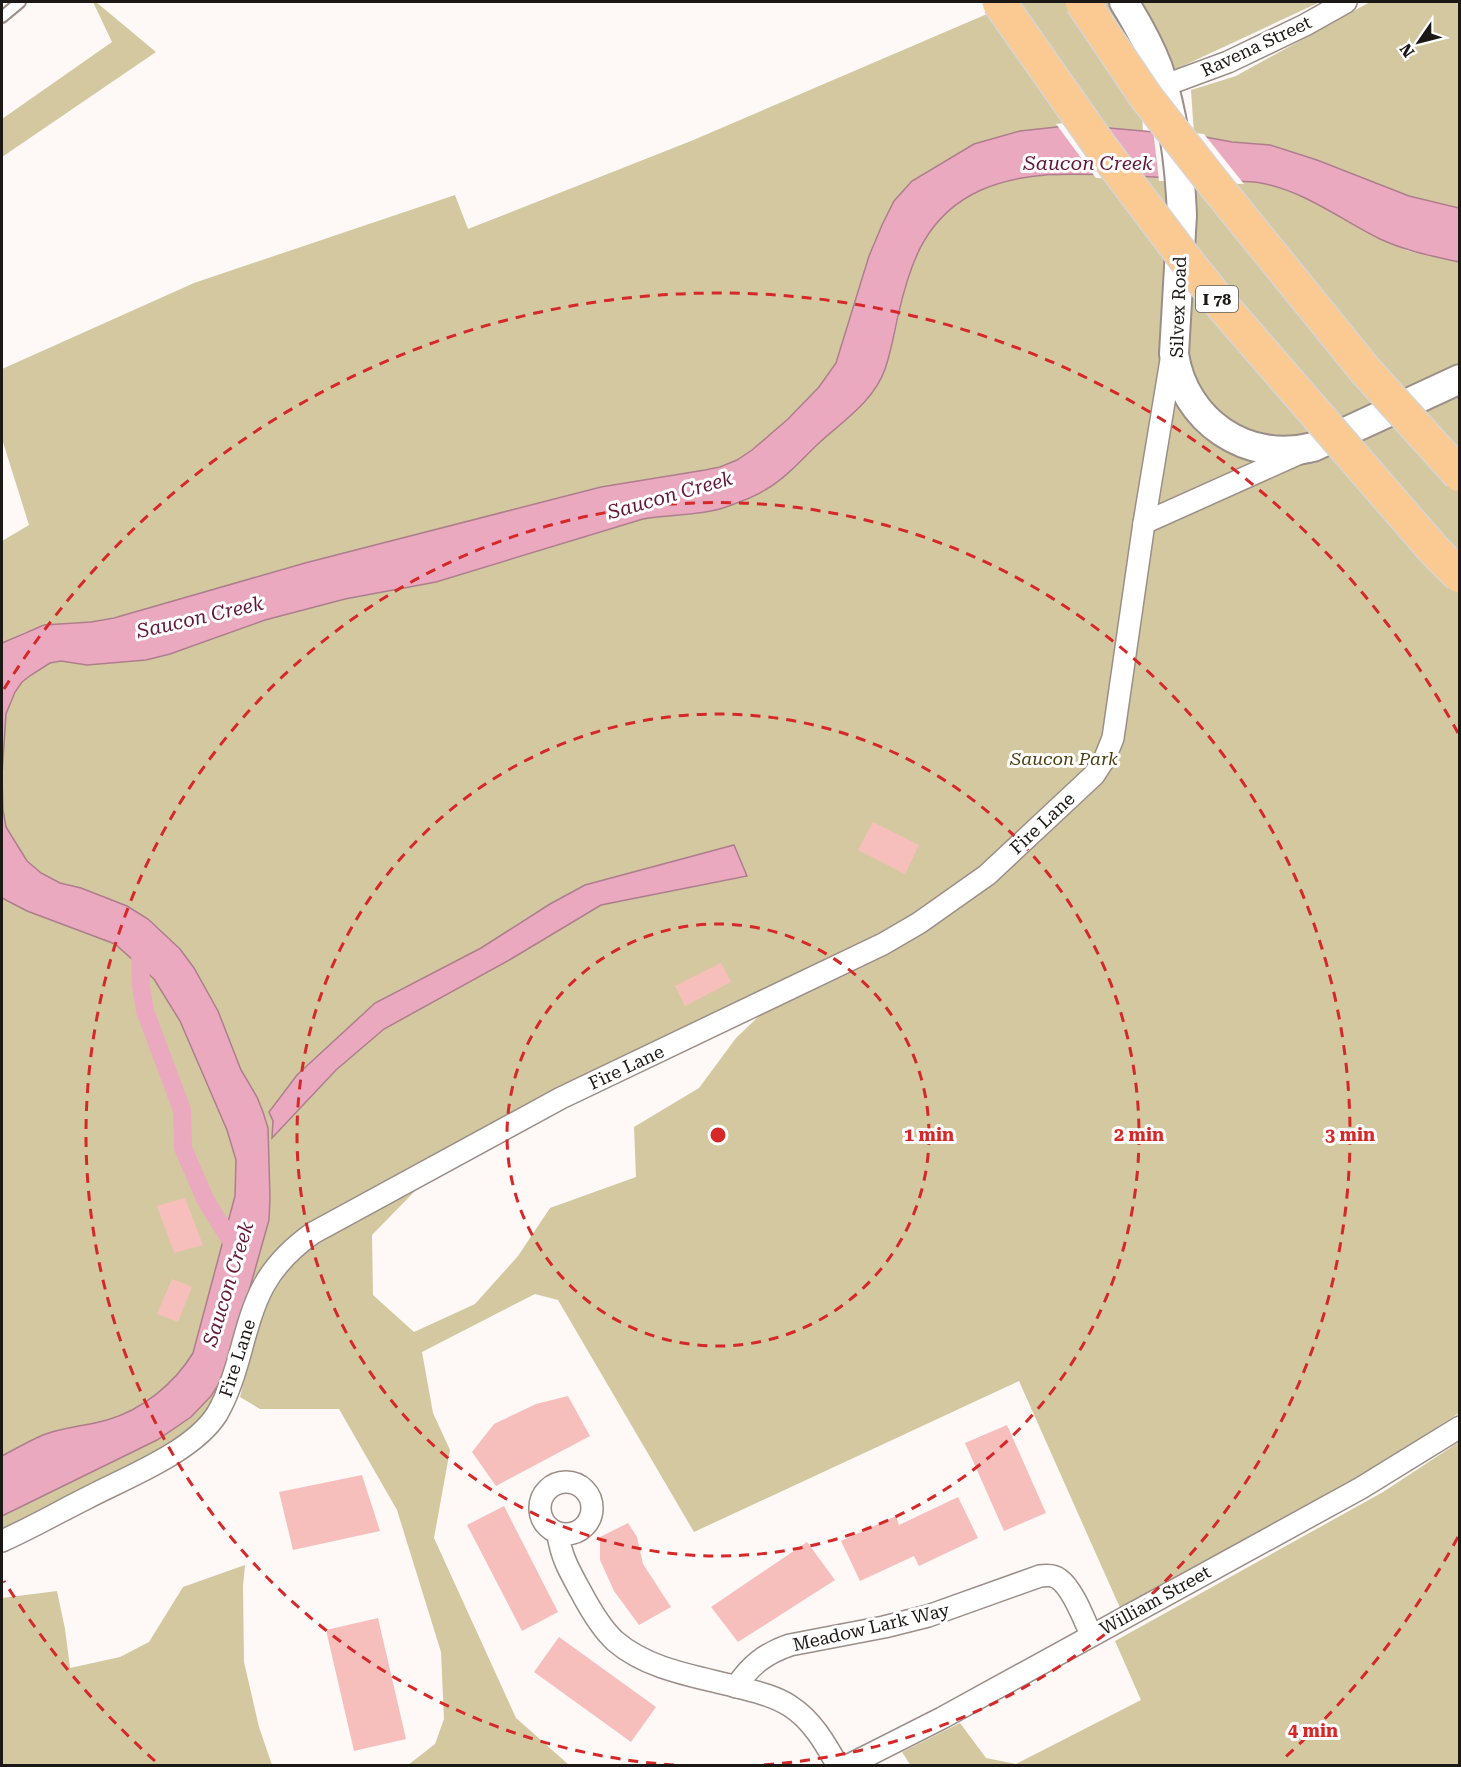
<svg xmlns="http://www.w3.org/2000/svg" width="1461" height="1767" viewBox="0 0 1461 1767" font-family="'Roboto Serif',serif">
  <rect width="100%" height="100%" fill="#fef8f6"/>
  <g fill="#d4c8a0">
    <path d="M93,2H96L156,52L2,157V119L112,42Z"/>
    <path d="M1015,2H1112L1122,21L1140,78L1143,132L1123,130L894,201C885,219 876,236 869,255C857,290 852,328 837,361C824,389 763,446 736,460C726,466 716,468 705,470L601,487L305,563L135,613L91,622L67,623L25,632L2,643V541L29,525L2,439V369L194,283L455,195L468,229L691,141Z"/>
    <path d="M1137,2H1320L1170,72Z"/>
    <path d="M1370,2H1459V208L1409,196L1317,160L1270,145L1233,142L1272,184L1312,201L1381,239L1408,251L1459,262V1413L1356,1480L1121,1610L1019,1381L694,1532L558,1300L535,1294L422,1352L433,1413L450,1450L434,1538L516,1718L569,1765H408L435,1744L444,1719L441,1652L397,1510L339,1409H260L240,1397L257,1326L271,1289L300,1255L342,1229L416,1190L372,1235L373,1295L414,1332L475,1304L518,1256L550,1208L636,1177L634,1127L699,1088L736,1038L758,1017L749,1000L361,1196L280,1247L254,1278L223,1377L209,1409L195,1425L146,1459L2,1533V695L40,668L50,663L61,661L87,665L146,660L170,654L265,620L345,599L436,582L643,519C670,514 698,516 724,508C737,503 753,498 765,490C786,478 802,459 820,442C843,421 874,400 885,369C906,308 902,234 965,198C1011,171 1064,174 1116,176C1143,177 1170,178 1197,179L1191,90L1236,76Z"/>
    <path d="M1459,1442V1765L911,1766L902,1752L960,1723L986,1758L1016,1764L1141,1700L1115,1641L1383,1492Z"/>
    <path d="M245,1565L243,1586L244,1662L259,1727L272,1765H2V1598L57,1591L65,1629L70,1668L120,1657L149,1642L183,1587Z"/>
  </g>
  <g fill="#eba9bf" stroke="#ad7e8c" stroke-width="1.5">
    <path d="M1075,125L1200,136L1232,142L1270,145L1317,160L1409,196L1459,208V262C1432,256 1406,251 1380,239C1338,218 1302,189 1255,182C1214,180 1173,178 1133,176C1082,174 1029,169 981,190C926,215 910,262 898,316C894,334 891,352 885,369C874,401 843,421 819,443C802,459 786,478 765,490C753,498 737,503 723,508C698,516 670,514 643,519L436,582L345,599L265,620L170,654L146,660L87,665L61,661L50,663L31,675L22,682L15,692L6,714L2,775L3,810L6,827L27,861L41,873L60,883L81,888L127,906L148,919L180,949L194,968L218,1011L241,1070L257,1097L263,1112L268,1128L270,1198L269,1220L233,1348L218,1385L211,1396L191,1417L157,1440L2,1516V1456C15,1449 29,1441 43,1435C63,1427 86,1426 107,1420C142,1410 174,1384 193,1353L235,1196L236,1160L227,1130L180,1021L154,979L115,944L27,911L2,898V643L44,625L91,622L114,618L305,563L601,487L705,470L720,467L737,460L752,450L788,419L819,387L836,363L869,256L882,225L894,201L912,181L974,144L1020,131Z"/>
    <path d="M734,845L747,876L601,905L511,959L384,1029L336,1070L272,1138L273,1121L269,1112L297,1075L375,1003L481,948L550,904L585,885Z"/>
  </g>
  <g fill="#fef8f6">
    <path d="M1075,122L1146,180L1096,178L1056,124Z"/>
    <path d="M1153,129L1204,134L1244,184L1159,181Z"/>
  </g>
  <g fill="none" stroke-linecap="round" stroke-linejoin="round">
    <path stroke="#eba9bf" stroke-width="18" d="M132,943L140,953L141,986L145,1011L182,1110L183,1148L206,1201L238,1252"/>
  </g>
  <g fill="#f7bfbc">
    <path d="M873,822L919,845L905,874L858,850Z"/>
    <path d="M721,963L731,982L685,1006L675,986Z"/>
    <path d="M185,1198L203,1245L174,1253L157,1206Z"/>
    <path d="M172,1279L192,1287L178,1322L157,1314Z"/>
    <path d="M568,1396L590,1436L496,1486L472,1452L494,1424L536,1404Z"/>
    <path d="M1007,1425L1046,1513L1004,1531L965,1443Z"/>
    <path d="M362,1475L380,1531L293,1550L279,1492Z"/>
    <path d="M958,1497L978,1538L919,1566L914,1556L860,1581L841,1541L896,1516L899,1525Z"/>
    <path d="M504,1506L558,1612L522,1631L467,1525Z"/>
    <path d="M628,1523L637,1537L643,1564L671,1607L639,1625L614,1591L600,1560V1537Z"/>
    <path d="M807,1542L835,1580L738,1642L711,1607Z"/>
    <path d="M378,1618L406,1739L354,1751L326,1630Z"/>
    <path d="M559,1637L656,1707L631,1742L534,1672Z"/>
  </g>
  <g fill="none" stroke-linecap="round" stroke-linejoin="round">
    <g stroke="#9b8e88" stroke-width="14">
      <path id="lane" d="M2,17L20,2"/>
    </g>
    <g stroke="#9b8e88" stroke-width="24">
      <g id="street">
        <path d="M1163,86L1228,62L1305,25L1346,2"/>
        <path d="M1144,523L1300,453"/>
        <circle cx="566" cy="1508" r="26"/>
        <path d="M558,1534C561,1557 570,1572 581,1592C590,1609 601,1628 615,1641C647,1669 694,1676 734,1686C752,1691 773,1695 790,1706C812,1720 825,1743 838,1766"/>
        <path d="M2,1541C31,1528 59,1512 87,1498C127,1477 193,1452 217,1414C228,1395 234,1375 240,1354C255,1298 264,1268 313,1233L561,1098L883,944L919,923L987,875L1094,775L1105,758L1113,738L1144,523L1172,354"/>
        <path d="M736,1687C750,1665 766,1653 790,1645L884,1627L928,1616L1040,1576C1047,1575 1054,1575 1059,1579C1073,1589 1084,1619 1091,1635"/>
        <path d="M847,1766L942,1718L1361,1488L1460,1427"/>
      </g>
    </g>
    <g stroke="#9b8e88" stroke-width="32">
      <path id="secondary" d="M1124,2C1137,23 1149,44 1158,68C1174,115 1180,166 1182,215L1174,354C1184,421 1247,464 1313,447L1460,379"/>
    </g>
    <use href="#lane" stroke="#fff" stroke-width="10"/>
    <use href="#street" stroke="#fff" stroke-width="21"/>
    <use href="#secondary" stroke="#fff" stroke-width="28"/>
    <g stroke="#d6d5d5" stroke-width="36" stroke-linecap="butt">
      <g id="highway-bridge">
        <path d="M999,2L1100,146L1189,264L1226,310L1434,550L1460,576"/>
        <path d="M1082,2L1146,97L1211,180L1365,370L1460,475"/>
      </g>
    </g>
    <use href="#highway-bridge" stroke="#fbca93" stroke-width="33"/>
  </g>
  <g fill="none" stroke="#d62828" stroke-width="3" stroke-dasharray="10 8">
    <circle cx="718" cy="1135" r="211"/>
    <circle cx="718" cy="1135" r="421"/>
    <path d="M674 1765A632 632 0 1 1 762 1765"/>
    <path d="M1458 1537A842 842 0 0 1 1281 1761M155 1761A842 842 0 0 1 4 1581M4 689A842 842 0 0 1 1458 733"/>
  </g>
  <g text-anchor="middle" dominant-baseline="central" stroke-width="6" stroke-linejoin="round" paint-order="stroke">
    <rect fill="#fff" stroke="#605d5c" stroke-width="1.5" x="1196" y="286" width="42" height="26" rx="4.5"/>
    <g font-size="16" font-weight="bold" fill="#1c1816">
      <text x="1217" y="299">I 78</text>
    </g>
    <g font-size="18" fill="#1c1816" stroke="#fff">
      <text transform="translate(1256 46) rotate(-25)">Ravena Street</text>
      <text transform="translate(1178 307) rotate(-88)">Silvex Road</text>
      <text transform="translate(1042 823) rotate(-43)">Fire Lane</text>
      <text transform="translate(626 1067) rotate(-25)">Fire Lane</text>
      <text transform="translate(237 1358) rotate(-72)">Fire Lane</text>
      <text transform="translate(1155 1600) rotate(-29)">William Street</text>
      <text transform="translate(871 1627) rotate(-13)">Meadow Lark Way</text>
    </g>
    <g font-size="18" font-style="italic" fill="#4c3f0f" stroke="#fff">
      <text x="1064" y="758">Saucon Park</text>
    </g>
    <g font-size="20" font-style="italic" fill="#631839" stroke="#fff">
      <text x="1088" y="163">Saucon Creek</text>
      <text transform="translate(670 495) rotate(-16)">Saucon Creek</text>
      <text transform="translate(200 617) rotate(-13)">Saucon Creek</text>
      <text transform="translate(228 1284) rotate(-73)">Saucon Creek</text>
    </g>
  </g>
  <circle cx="718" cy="1135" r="9" fill="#d62828" stroke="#fff" stroke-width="3"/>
  <g font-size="18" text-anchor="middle" font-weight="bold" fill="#d62828" stroke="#fff" stroke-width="6" stroke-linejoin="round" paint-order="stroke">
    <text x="929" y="1141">1 min</text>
    <text x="1139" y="1141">2 min</text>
    <text x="1350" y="1141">3 min</text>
    <text x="1313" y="1737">4 min</text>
  </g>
  <rect width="1461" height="1767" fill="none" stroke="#1c1816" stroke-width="6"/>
  <g transform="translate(1419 42) rotate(235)" stroke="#ffffff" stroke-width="4.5" paint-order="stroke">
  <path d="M0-4.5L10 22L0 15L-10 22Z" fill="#1c1816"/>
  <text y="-9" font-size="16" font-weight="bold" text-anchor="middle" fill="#1c1816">N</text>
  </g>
</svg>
